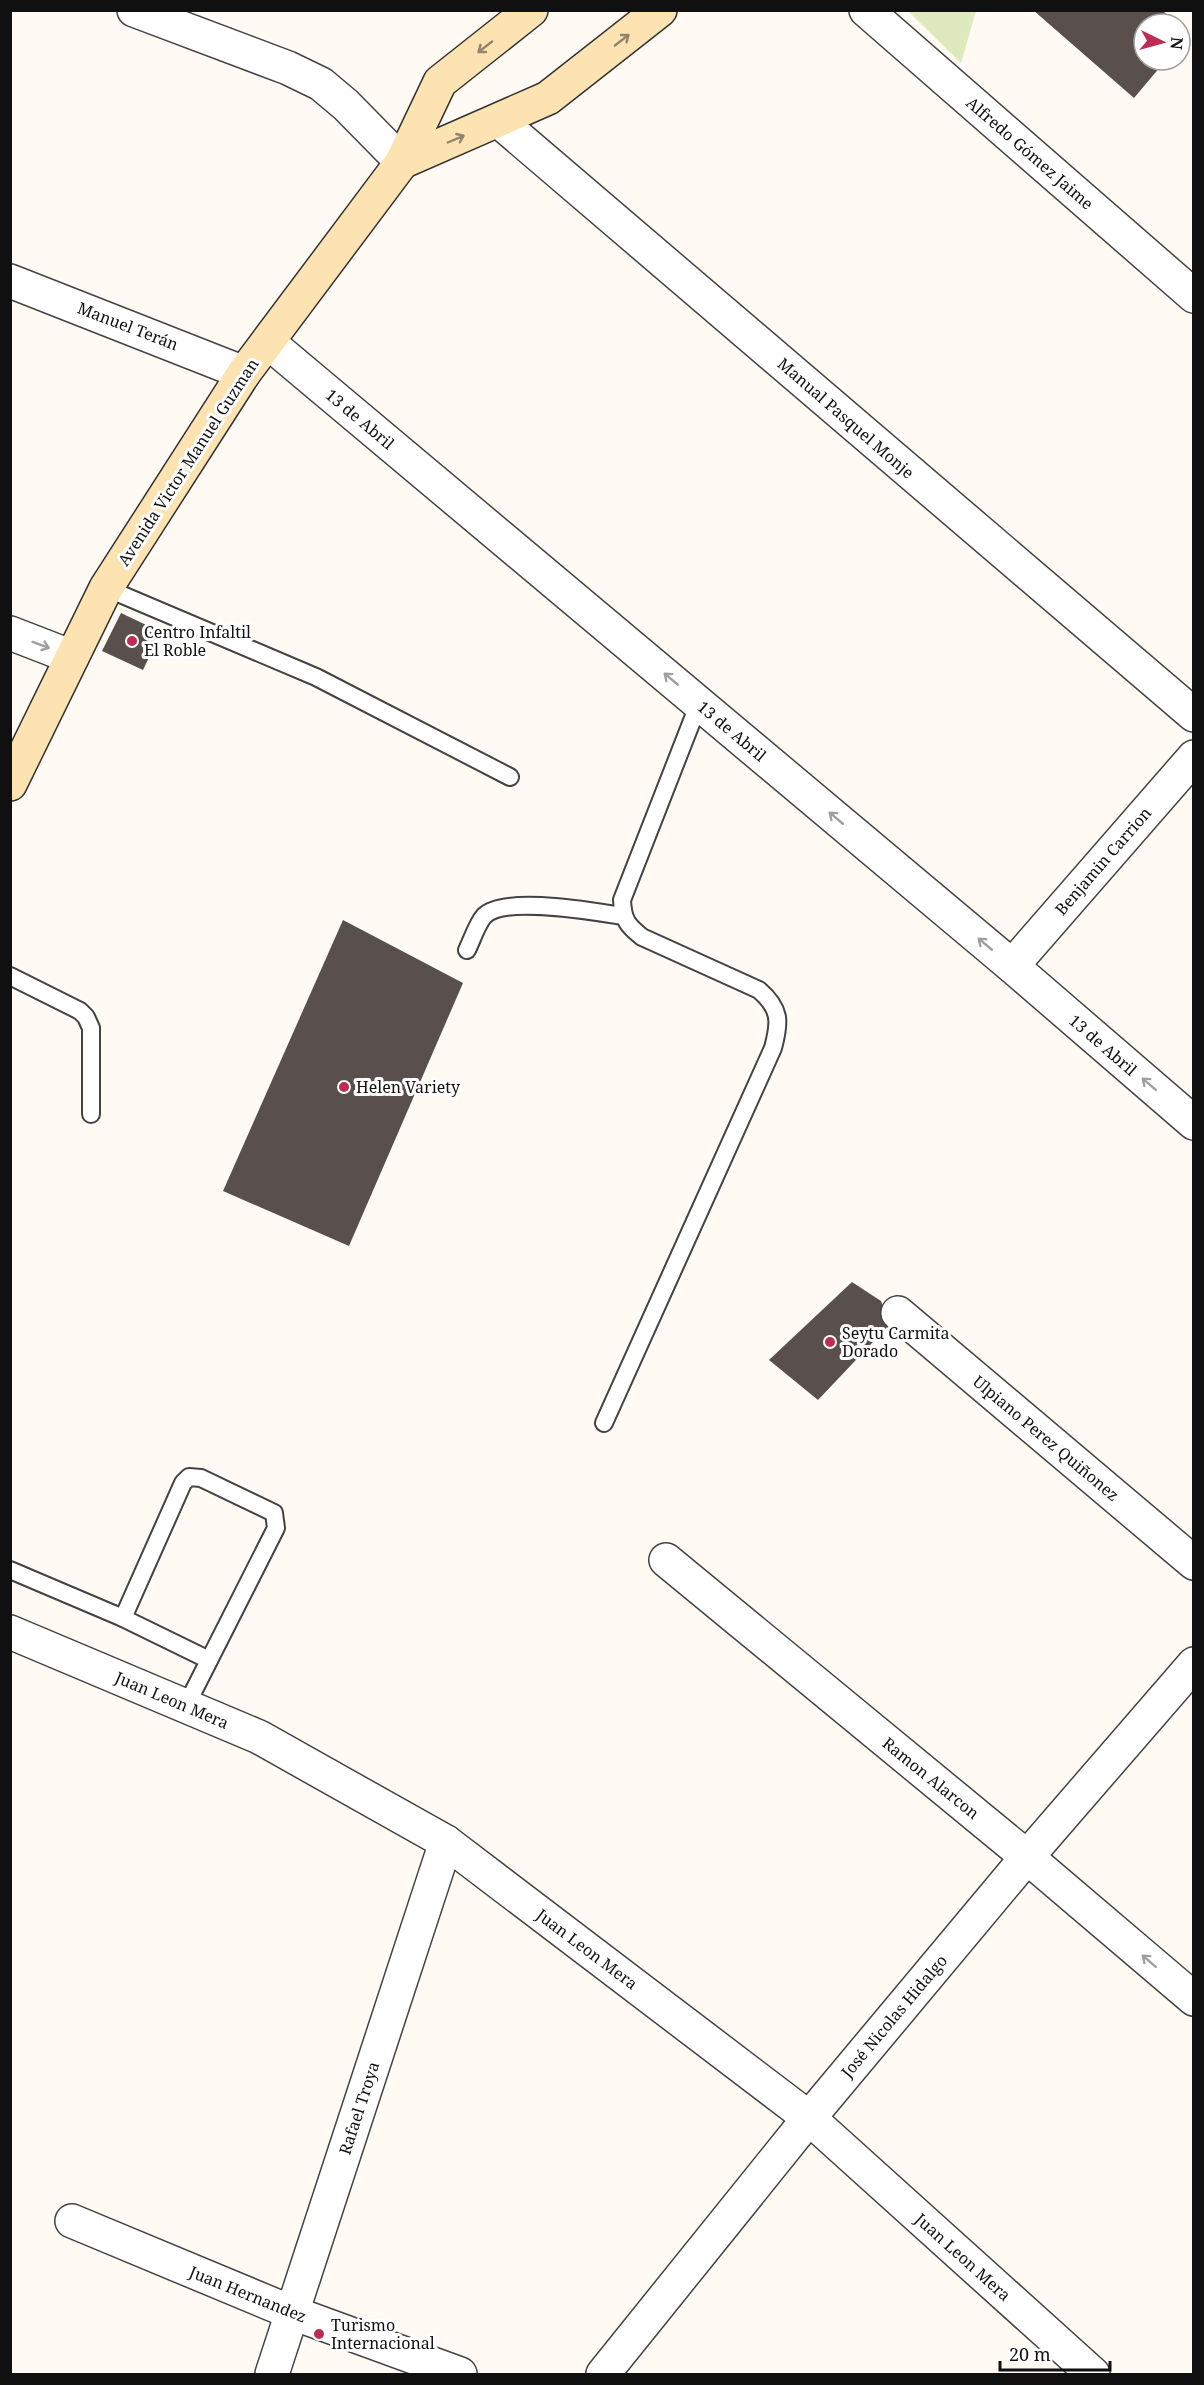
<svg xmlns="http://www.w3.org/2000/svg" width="1204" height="2385" viewBox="0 0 1204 2385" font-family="'Noto Serif',serif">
  <rect width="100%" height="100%" fill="#fffaf4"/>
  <path fill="#dee9bd" d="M908,11H976L961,63Z"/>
  <g fill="#594f4d">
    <path d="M1033,10H1162L1177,24H1144V60H1166L1134,98Z"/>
    <path d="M1180,26L1188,34L1180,43Z"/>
    <path d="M121,613L161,632L143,670L102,651Z"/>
    <path d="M343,920L463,983L349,1246L223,1191Z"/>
    <path d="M852,1282L881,1301L890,1324L818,1400L769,1360Z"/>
  </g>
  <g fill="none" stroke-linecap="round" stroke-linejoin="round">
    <g stroke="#434343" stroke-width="20">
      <g id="lane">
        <path d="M106,588L316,677L510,777"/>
        <path d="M467,950C472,940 477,924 484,916C504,895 595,912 623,916"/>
        <path d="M10,976L80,1011L86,1017L91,1028V1114"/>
        <path d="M604,1423L773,1048C780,1022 781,1009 759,990L642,937C627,925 623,920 622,900L699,703"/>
        <path d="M10,1570L123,1618L183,1483L189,1477L201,1478L274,1513L276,1528L186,1706"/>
        <path d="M123,1618L209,1660"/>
      </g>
    </g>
    <g stroke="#434343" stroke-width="36">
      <g id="street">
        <path d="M134,10L288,68L321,84L346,105L402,162"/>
        <path d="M866,10L1194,296"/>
        <path d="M499,121L1194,715"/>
        <path d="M10,281L244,373"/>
        <path d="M268,342L1012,966L1194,1123"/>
        <path d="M10,633L72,657"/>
        <path d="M1012,966L1194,757"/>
        <path d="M898,1313L1194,1563"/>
        <path d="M666,1560L1027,1857L1194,1999"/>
        <path d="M10,1632L259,1737L446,1842L809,2118L1093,2374"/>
        <path d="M72,2221L293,2313L460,2374"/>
        <path d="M272,2374L446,1842"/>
        <path d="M603,2374L809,2118L1027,1857L1194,1664"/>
      </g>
    </g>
    <g stroke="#323232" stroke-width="36">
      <g id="secondary">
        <path d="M402,162L548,98L660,10"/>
        <path d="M10,784L106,588L244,373L402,162L440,82L531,10"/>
      </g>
    </g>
    <use href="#lane" stroke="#fff" stroke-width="16"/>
    <use href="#street" stroke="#fff" stroke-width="33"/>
    <use href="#secondary" stroke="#fce3b1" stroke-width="33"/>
  </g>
  <defs><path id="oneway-shaft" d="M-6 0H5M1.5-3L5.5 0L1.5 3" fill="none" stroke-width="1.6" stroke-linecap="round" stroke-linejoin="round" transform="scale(1.5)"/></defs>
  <g stroke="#928469">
    <use href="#oneway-shaft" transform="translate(622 40) rotate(-38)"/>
    <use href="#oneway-shaft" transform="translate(485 47) rotate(142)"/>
    <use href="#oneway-shaft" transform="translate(456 139) rotate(-23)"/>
  </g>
  <g stroke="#9f9f9f">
    <use href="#oneway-shaft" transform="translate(41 645) rotate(20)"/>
    <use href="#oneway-shaft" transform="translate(671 679) rotate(-140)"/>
    <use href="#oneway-shaft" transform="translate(836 818) rotate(-140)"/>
    <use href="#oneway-shaft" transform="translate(985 944) rotate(-140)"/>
    <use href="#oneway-shaft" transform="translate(1149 1084) rotate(-139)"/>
    <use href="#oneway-shaft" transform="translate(1149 1961) rotate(-139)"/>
  </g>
  <g fill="#be2b53" stroke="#fff" stroke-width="2">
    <circle cx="132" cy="641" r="6"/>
    <circle cx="344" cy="1087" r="6"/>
    <circle cx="830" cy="1342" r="6"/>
    <circle cx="319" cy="2334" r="6"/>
  </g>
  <g text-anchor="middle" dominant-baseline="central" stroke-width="6" stroke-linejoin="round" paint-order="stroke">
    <g font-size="16" fill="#101010" stroke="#fff">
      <text transform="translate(1030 153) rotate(41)">Alfredo Gómez Jaime</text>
      <text transform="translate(128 326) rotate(21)">Manuel Terán</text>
      <text transform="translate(846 418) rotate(41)">Manual Pasquel Monje</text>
      <text transform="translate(360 419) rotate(40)">13 de Abril</text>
      <text transform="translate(188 462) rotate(-57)">Avenida Victor Manuel Guzman</text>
      <text transform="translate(732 731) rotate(40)">13 de Abril</text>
      <text transform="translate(1103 861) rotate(-49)">Benjamin Carrion</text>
      <text transform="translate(1103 1045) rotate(41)">13 de Abril</text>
      <text transform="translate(1046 1438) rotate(40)">Ulpiano Perez Quiñonez</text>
      <text transform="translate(172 1700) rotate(23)">Juan Leon Mera</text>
      <text transform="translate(931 1778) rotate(39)">Ramon Alarcon</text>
      <text transform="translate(587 1949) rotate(37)">Juan Leon Mera</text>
      <text transform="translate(894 2016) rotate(-50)">José Nicolas Hidalgo</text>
      <text transform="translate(359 2108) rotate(-72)">Rafael Troya</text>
      <text transform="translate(963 2257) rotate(42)">Juan Leon Mera</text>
      <text transform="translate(248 2294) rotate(22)">Juan Hernandez</text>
    </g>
    <g font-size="16" fill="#101010" stroke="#fff" text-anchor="start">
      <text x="144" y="632">Centro Infaltil<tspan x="144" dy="18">El Roble</tspan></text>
      <text x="356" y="1087">Helen Variety</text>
      <text x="842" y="1333">Seytu Carmita<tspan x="842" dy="18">Dorado</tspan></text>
      <text x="331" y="2325">Turismo<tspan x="331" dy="18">Internacional</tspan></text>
    </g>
  </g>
  <rect width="1204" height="2385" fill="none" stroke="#101010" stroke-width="24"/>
  <g transform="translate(1162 42) rotate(95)"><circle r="28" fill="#ffffff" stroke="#9f9f9f" stroke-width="1.5"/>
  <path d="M0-4.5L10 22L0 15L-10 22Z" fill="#be2b53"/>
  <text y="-9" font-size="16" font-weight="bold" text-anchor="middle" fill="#101010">N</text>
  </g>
  <path d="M1000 2361v9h110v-9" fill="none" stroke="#101010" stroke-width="3"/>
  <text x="1009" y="2361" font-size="18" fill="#101010" stroke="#ffffff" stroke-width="4.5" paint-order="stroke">20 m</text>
</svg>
